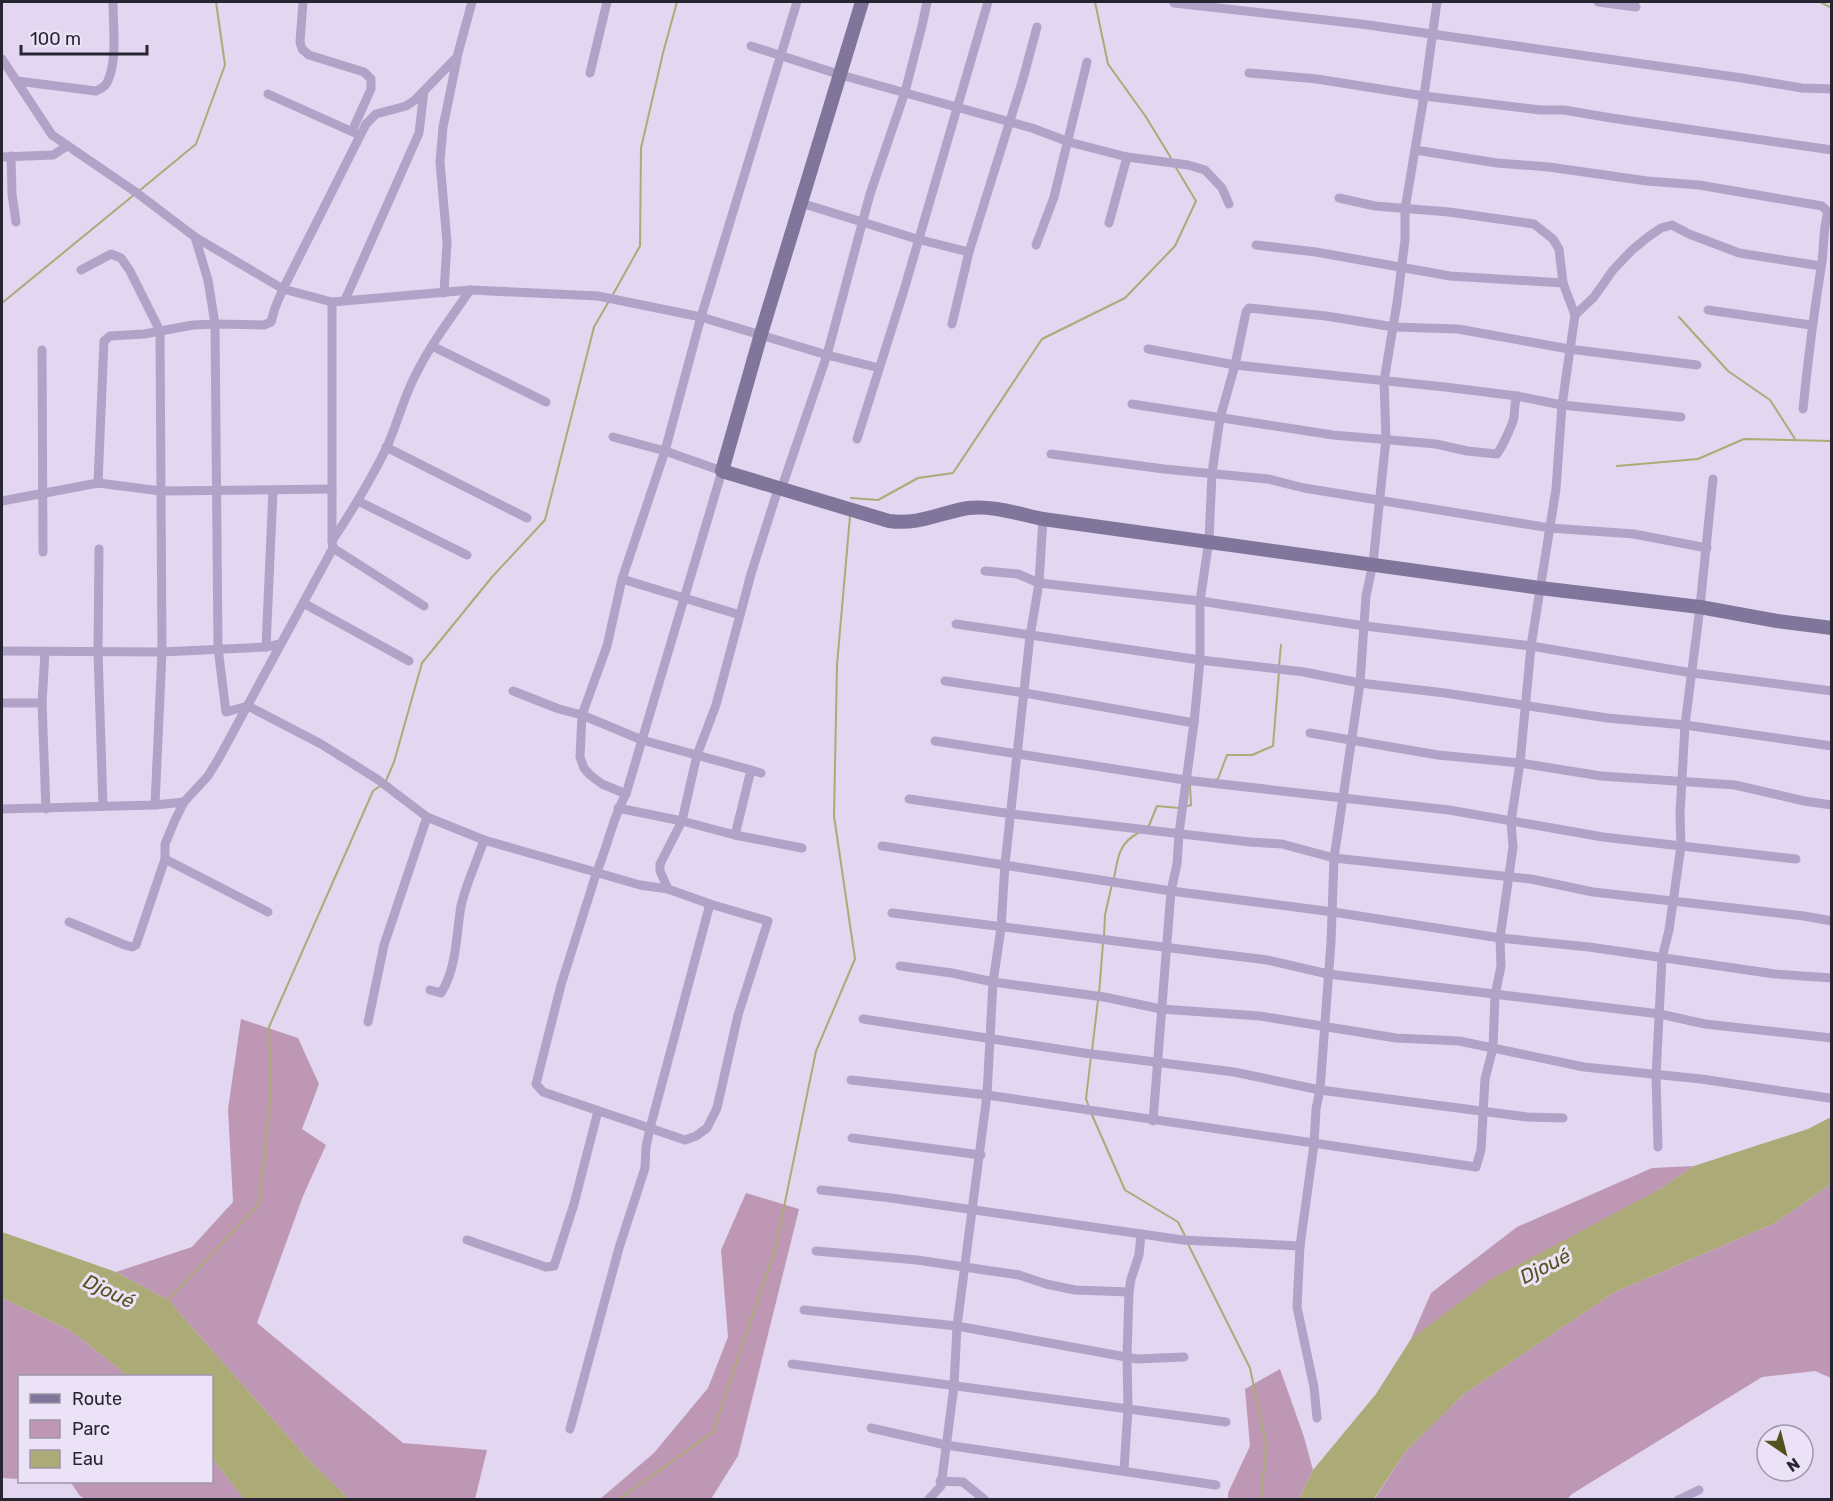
<svg xmlns="http://www.w3.org/2000/svg" width="1833" height="1501" viewBox="0 0 1833 1501" font-family="Rubik,sans-serif">
  <rect width="100%" height="100%" fill="#e2d6f0"/>
  <g fill="#be97b4">
    <path d="M241,1019L298,1038L319,1084L302,1129L326,1145L303,1196L257,1323L403,1443L487,1450L475,1499H349L306,1457L168,1300L116,1272L192,1247L233,1202L228,1109Z"/>
    <path d="M1694,1166L1660,1189L1411,1339L1431,1293L1517,1227L1652,1168Z"/>
    <path d="M1831,1184V1378L1815,1371L1762,1377L1572,1494L1567,1499L1374,1500L1405,1452L1464,1394L1613,1293L1775,1223Z"/>
    <path d="M746,1193L799,1209L738,1456L711,1499H600L654,1453L708,1388L728,1337L721,1250Z"/>
    <path d="M2,1298L70,1330L128,1376H20L19,1479L2,1478Z"/>
    <path d="M1280,1369L1304,1437L1313,1470L1299,1499L1228,1500V1493L1250,1446L1245,1389Z"/>
    <path d="M212,1458L244,1499H85L80,1496L71,1483L55,1482H212Z"/>
  </g>
  <g fill="#acaa76">
    <path d="M1831,1117V1184L1775,1223L1613,1293L1464,1394L1405,1452L1374,1499H1299L1313,1470L1376,1394L1411,1339L1490,1280L1660,1189L1694,1166L1808,1129Z"/>
    <path d="M2,1232L116,1272L168,1300L306,1457L349,1499H244L212,1458V1376H128L70,1330L2,1298Z"/>
  </g>
  <g fill="none" stroke-linecap="round" stroke-linejoin="round">
    <g stroke="#acaa76" stroke-width="2">
      <path d="M1095,2L1108,64L1146,117L1171,158"/>
      <path d="M1820,2L1832,8"/>
      <path d="M139,191L196,144L225,65L216,2"/>
      <path d="M612,296L640,246L641,148L663,53L677,2"/>
      <path d="M2,303L135,194"/>
      <path d="M1679,317L1728,371L1770,400L1795,439"/>
      <path d="M1617,466L1698,459L1744,439L1832,441"/>
      <path d="M851,498L878,500L918,478L953,473L1042,339L1125,298L1175,246L1196,201L1175,166"/>
      <path d="M1279,666L1281,645"/>
      <path d="M1216,779H1218L1227,755H1252L1273,746L1279,672"/>
      <path d="M385,783L394,762L422,663L492,577L545,520L594,327L609,301"/>
      <path d="M1184,807L1191,805L1190,785"/>
      <path d="M1148,828L1157,806L1179,808"/>
      <path d="M1114,878C1118,858 1118,844 1138,833"/>
      <path d="M1104,937L1105,915L1112,884"/>
      <path d="M1099,994L1103,943"/>
      <path d="M1092,1051L1098,1000"/>
      <path d="M1089,1107L1086,1099L1091,1056"/>
      <path d="M1092,1115L1125,1190L1178,1222L1185,1236"/>
      <path d="M1188,1244L1250,1368L1266,1445L1261,1500"/>
      <path d="M166,1302L259,1204L271,1093L269,1027L373,791L380,786"/>
      <path d="M618,1500L713,1432L776,1246L816,1051L855,959L834,816L837,665L850,516"/>
    </g>
    <g stroke="#b1a3c7" stroke-width="9">
      <path d="M303,2L300,42L302,49L309,55L364,72L371,79V89L352,131"/>
      <path d="M1598,2L1636,7"/>
      <path d="M1174,3L1361,24L1742,78L1802,88L1832,89"/>
      <path d="M751,46L841,75L1032,128L1069,142L1127,157L1188,165L1205,170L1222,188L1229,204"/>
      <path d="M2,59L52,135L137,193L195,237L283,289L332,302L470,290"/>
      <path d="M590,73L607,2"/>
      <path d="M1249,73L1317,79L1424,96L1540,110H1564L1611,118L1832,150"/>
      <path d="M17,81L96,91C103,88 107,85 109,78C117,58 113,23 113,2"/>
      <path d="M268,94L355,133"/>
      <path d="M1415,150L1497,163L1549,167L1647,181L1699,185L1822,206L1828,212C1823,228 1824,245 1822,262C1814,311 1808,359 1803,409"/>
      <path d="M11,156L12,194L16,222"/>
      <path d="M2,157L53,155L67,146"/>
      <path d="M1339,198L1375,206L1449,212L1534,224L1553,239L1559,249L1563,283L1575,315"/>
      <path d="M801,203L917,239L969,252"/>
      <path d="M1109,223L1127,157"/>
      <path d="M195,237L208,280L215,324L218,648L226,712L248,706L321,744L377,779L427,817L484,840L640,885L668,889L710,904L768,921L738,1015L717,1108L707,1128L696,1136L685,1140L543,1092L536,1084L561,985L597,871C608,846 612,819 626,794L722,471L665,451L613,437"/>
      <path d="M1036,245L1054,197L1087,62"/>
      <path d="M1256,245L1316,252L1450,276L1563,283"/>
      <path d="M81,270L111,254L121,258L130,271L160,331L162,652L155,805"/>
      <path d="M444,293L447,242L440,162L443,127L457,59"/>
      <path d="M345,300L419,133L424,91"/>
      <path d="M332,302V540"/>
      <path d="M1708,310L1811,325"/>
      <path d="M952,324L969,252L1023,79L1037,27"/>
      <path d="M432,346L546,402"/>
      <path d="M1148,349L1235,365L1445,387L1517,396L1562,405L1681,417"/>
      <path d="M42,350L43,552"/>
      <path d="M1132,404L1333,435L1436,444L1467,451L1497,454C1502,447 1513,424 1514,417C1515,409 1514,404 1517,396"/>
      <path d="M857,439L904,290L988,2"/>
      <path d="M386,447L527,518"/>
      <path d="M1051,454L1164,469L1268,479L1304,488L1550,528L1634,534L1707,548"/>
      <path d="M98,483L104,341L110,336L144,334L193,325L215,324L264,325L271,322L275,308L283,289L366,124L376,114L406,106L415,100L457,57L472,2"/>
      <path d="M782,487L827,355L870,194L905,92L922,26L927,2"/>
      <path d="M2,501L98,483L161,491L332,489"/>
      <path d="M358,501L467,555"/>
      <path d="M333,548L424,606"/>
      <path d="M99,549L98,652L103,806"/>
      <path d="M985,571L1018,574L1039,583L1200,601L1365,626L1531,646L1692,673L1832,691"/>
      <path d="M622,579L740,615"/>
      <path d="M305,604L409,661"/>
      <path d="M956,624L1200,660L1304,672L1360,683L1445,693L1607,718L1685,725L1832,746"/>
      <path d="M266,647L273,490"/>
      <path d="M2,651L162,652L266,647L280,644"/>
      <path d="M45,652L42,703L46,809"/>
      <path d="M945,681L1025,693L1194,723"/>
      <path d="M513,691L559,709L582,715L642,740L751,770"/>
      <path d="M2,703H42"/>
      <path d="M1310,733L1438,755L1520,763L1601,776L1735,785L1804,801L1832,805"/>
      <path d="M935,741L1185,780L1449,810L1603,837L1796,859"/>
      <path d="M626,794L602,784L590,775L584,768L580,757L582,715L607,646L622,579L665,451L701,317L797,2"/>
      <path d="M909,799L1012,814L1250,842L1282,844L1334,858L1531,879L1593,892L1804,916L1832,921"/>
      <path d="M618,808L682,821L735,835L802,848"/>
      <path d="M2,809L155,805L184,802"/>
      <path d="M735,835L751,770L761,773"/>
      <path d="M882,846L1171,891L1333,912L1500,938L1589,947L1775,974L1832,978"/>
      <path d="M165,859L268,912"/>
      <path d="M668,889L660,871V864L682,821L697,755L716,705L751,574L779,486"/>
      <path d="M892,913L1267,960L1328,974L1660,1014L1705,1024L1832,1038"/>
      <path d="M69,922L125,945L132,947L136,945L165,859V844L175,820L184,802L208,776L219,758L333,548L332,541C352,511 370,481 386,449C397,425 403,399 415,376C430,345 451,318 470,290L598,296L701,317L827,355L879,368"/>
      <path d="M900,966L952,973L993,982L1104,997L1161,1009L1260,1016L1396,1038L1459,1041L1584,1067L1701,1079L1829,1098"/>
      <path d="M430,990L441,993C457,968 456,935 461,906C466,884 477,861 484,840"/>
      <path d="M863,1019L1084,1053L1234,1072L1320,1090L1527,1117L1563,1118"/>
      <path d="M368,1022L384,945L427,817"/>
      <path d="M851,1080L987,1095L1476,1167L1481,1150L1485,1079L1493,1048L1495,995L1501,966L1500,938L1513,847L1511,821L1520,763L1531,646L1556,489L1562,405L1575,315L1594,297L1613,270L1632,250L1648,237L1661,228L1672,225L1689,234L1739,253L1821,266"/>
      <path d="M1153,1121L1171,891L1177,864L1179,833L1194,723L1200,660V601L1209,540L1212,473L1220,418L1235,365L1246,312L1249,308L1326,316L1394,327L1458,329L1569,349L1697,365"/>
      <path d="M852,1138L981,1155"/>
      <path d="M1658,1147L1656,1076L1662,958L1669,930L1681,846L1680,814L1685,725L1700,607L1713,479"/>
      <path d="M821,1190L891,1198L1183,1240L1300,1246"/>
      <path d="M467,1240L546,1267L554,1266L574,1204L598,1111"/>
      <path d="M816,1251L917,1260L1019,1275L1046,1284L1075,1290L1129,1292"/>
      <path d="M804,1310L957,1326L1137,1359L1184,1357"/>
      <path d="M792,1364L1226,1422"/>
      <path d="M1317,1418L1314,1387L1297,1307L1300,1246L1314,1144L1316,1109L1320,1090L1331,942L1334,858L1360,683L1366,596L1373,563L1386,439L1384,381L1397,303L1405,240V209L1424,96L1437,2"/>
      <path d="M871,1428L946,1445L1216,1485"/>
      <path d="M570,1429L619,1248L645,1168L646,1147L650,1128L710,904"/>
      <path d="M1124,1470L1128,1409L1127,1356L1129,1292L1131,1279L1139,1255L1141,1234"/>
      <path d="M940,1481L963,1482L985,1500"/>
      <path d="M928,1500L941,1486L954,1386L957,1326L987,1095L993,982L1001,928L1005,864L1030,636L1039,583L1043,519"/>
      <path d="M1678,1500L1699,1490"/>
    </g>
    <path stroke="#80759a" stroke-width="14" d="M862,2L761,334L722,471L889,521C919,525 939,513 968,508C992,505 1019,514 1043,519L1540,588L1700,607L1777,621L1832,628"/>
  </g>
  <g text-anchor="middle" dominant-baseline="central" stroke-width="6" stroke-linejoin="round" paint-order="stroke">
    <g font-size="20" font-style="italic" fill="#52521c" stroke="#ece2f8">
      <text transform="translate(1545 1266) rotate(-27)">Djoué</text>
      <text transform="translate(109 1291) rotate(25)">Djoué</text>
    </g>
  </g>
  <rect width="1833" height="1501" fill="none" stroke="#282532" stroke-width="6"/>
  <rect x="18" y="1375" width="195" height="108" fill="#ece2f8" stroke="#9e96a9" stroke-width="1.5"/>
  <rect x="30" y="1394" width="30" height="9" fill="#80759a" stroke="#9e96a9" stroke-width="1.5"/>
  <text x="72" y="1405" font-size="18" fill="#282532">Route</text>
  <rect x="30" y="1420" width="30" height="18" fill="#be97b4" stroke="#9e96a9" stroke-width="1.5"/>
  <text x="72" y="1435" font-size="18" fill="#282532">Parc</text>
  <rect x="30" y="1450" width="30" height="18" fill="#acaa76" stroke="#9e96a9" stroke-width="1.5"/>
  <text x="72" y="1465" font-size="18" fill="#282532">Eau</text>
  <g transform="translate(1785 1453) rotate(145)"><circle r="28" fill="#ece2f8" stroke="#9e96a9" stroke-width="1.5"/>
  <path d="M0-4.5L10 22L0 15L-10 22Z" fill="#52521c"/>
  <text y="-9" font-size="16" font-weight="bold" text-anchor="middle" fill="#282532">N</text>
  </g>
  <path d="M21 45v9h126v-9" fill="none" stroke="#282532" stroke-width="3"/>
  <text x="30" y="45" font-size="18" fill="#282532" stroke="#ece2f8" stroke-width="4.5" paint-order="stroke">100 m</text>
</svg>
